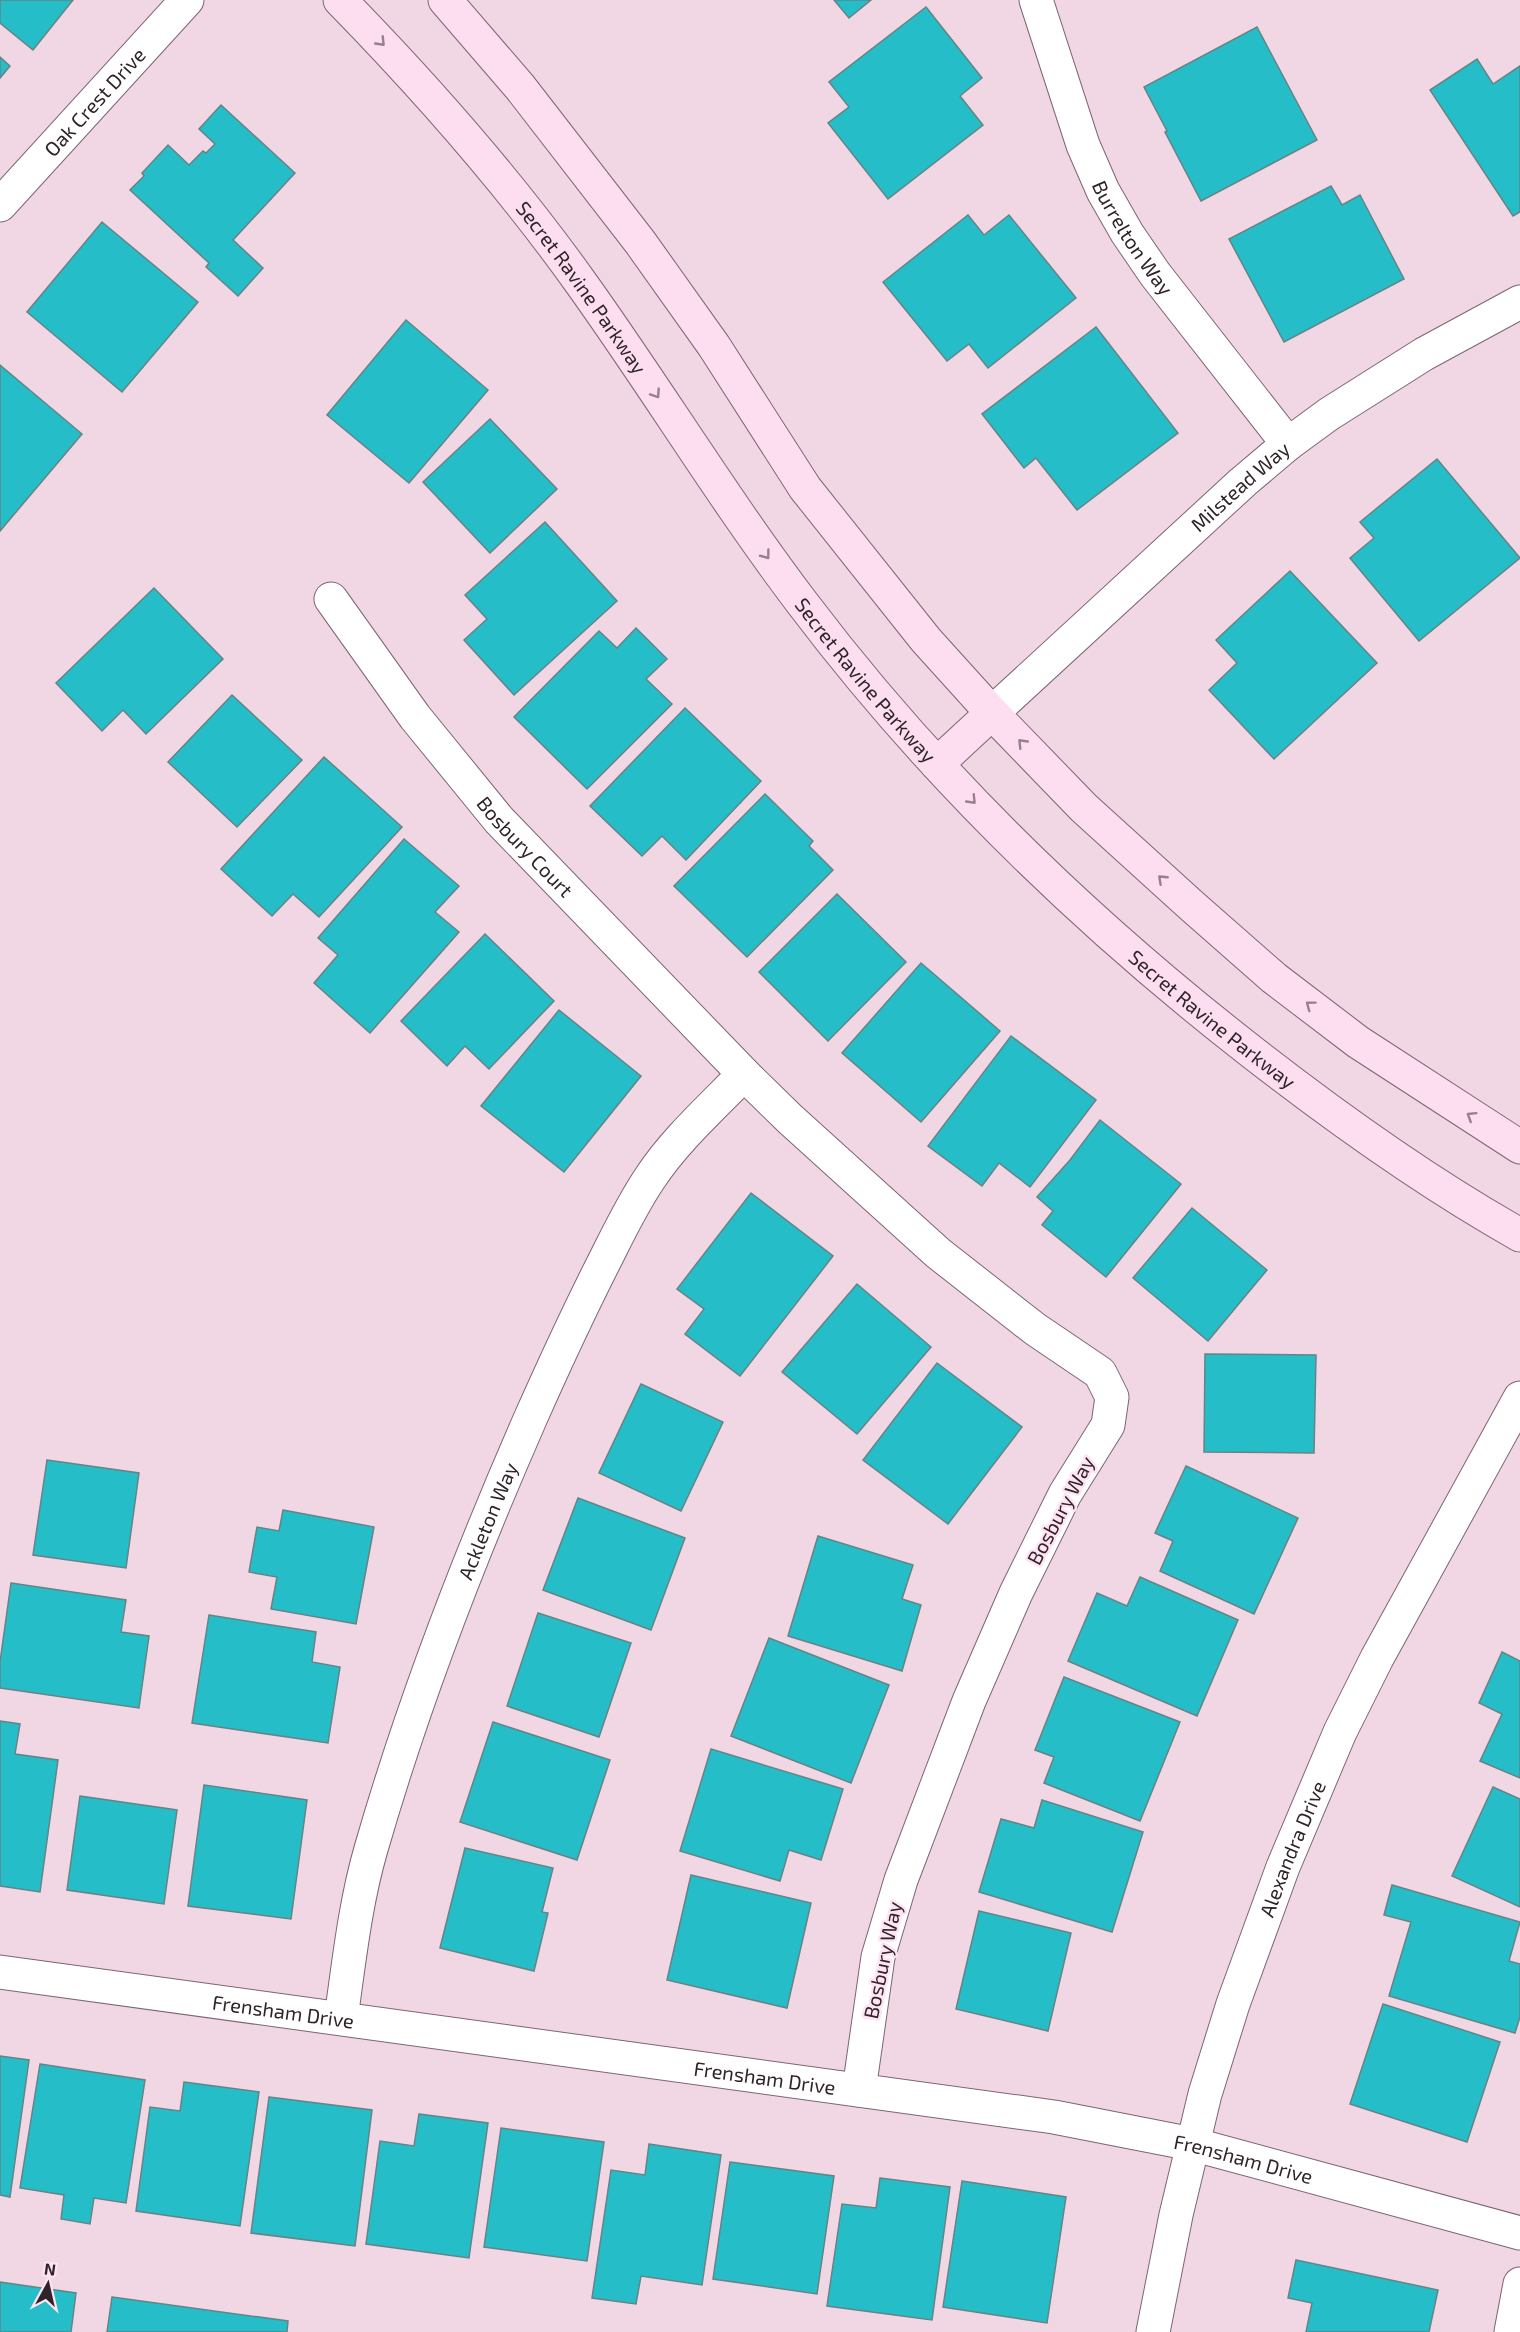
<svg xmlns="http://www.w3.org/2000/svg" width="1520" height="2332" viewBox="0 0 1520 2332" font-family="'Exo 2',sans-serif">
  <rect width="100%" height="100%" fill="#f1d6e4"/>
  <g fill="#25bec8" stroke="#648486" stroke-width="1.5">
    <path d="M0,0H73L33,50L0,23Z"/>
    <path d="M834,0H871L849,18Z"/>
    <path d="M926,7L982,78L960,96L983,125L888,199L828,123L849,107L829,82Z"/>
    <path d="M1257,27L1317,140L1201,201L1165,132L1167,131L1144,87Z"/>
    <path d="M0,57L10,66L0,78Z"/>
    <path d="M1477,59L1493,84L1520,66V212L1513,216L1430,90Z"/>
    <path d="M221,105L295,173L233,240L263,268L238,296L206,267L209,263L130,190L144,176L142,173L168,145L189,165L203,151L206,153L215,144L199,129Z"/>
    <path d="M1331,186L1342,205L1360,195L1404,279L1284,342L1229,239Z"/>
    <path d="M968,215L984,235L1009,215L1076,298L988,368L969,344L947,361L883,282Z"/>
    <path d="M102,222L198,302L122,392L27,312Z"/>
    <path d="M406,320L488,390L409,483L327,415Z"/>
    <path d="M1096,327L1178,433L1077,510L1036,458L1024,468L982,414Z"/>
    <path d="M0,365L82,434L0,531Z"/>
    <path d="M490,419L557,489L490,553L423,482Z"/>
    <path d="M1437,459L1520,558L1419,641L1350,558L1374,538L1360,522Z"/>
    <path d="M545,522L617,601L514,695L464,640L487,619L465,595Z"/>
    <path d="M1290,571L1377,663L1274,759L1209,690L1237,663L1216,640Z"/>
    <path d="M154,588L223,659L146,734L123,710L102,731L56,683Z"/>
    <path d="M636,628L667,659L646,679L672,704L587,789L514,717L599,631L617,648Z"/>
    <path d="M232,695L302,760L237,827L168,762Z"/>
    <path d="M685,708L761,781L686,860L662,836L642,856L590,806Z"/>
    <path d="M324,757L402,827L319,917L293,894L272,916L221,869Z"/>
    <path d="M765,794L813,841L809,846L833,870L747,957L674,886Z"/>
    <path d="M404,839L459,886L435,912L459,932L370,1033L314,983L338,955L318,938Z"/>
    <path d="M837,894L906,962L828,1041L759,972Z"/>
    <path d="M485,934L554,1001L489,1069L465,1046L447,1066L401,1021Z"/>
    <path d="M921,963L1000,1031L921,1122L842,1053Z"/>
    <path d="M559,1010L641,1076L564,1172L481,1106Z"/>
    <path d="M1011,1036L1096,1100L1030,1187L999,1163L982,1186L928,1146Z"/>
    <path d="M1100,1120L1181,1184L1106,1277L1042,1225L1053,1211L1037,1197L1070,1160Z"/>
    <path d="M751,1193L833,1256L740,1376L685,1334L704,1309L677,1289Z"/>
    <path d="M1192,1208L1267,1270L1208,1341L1133,1278Z"/>
    <path d="M857,1284L931,1347L857,1434L782,1372Z"/>
    <path d="M1205,1354L1316,1355L1314,1453L1204,1452Z"/>
    <path d="M937,1363L1022,1427L948,1524L863,1460Z"/>
    <path d="M641,1384L723,1422L681,1511L599,1473Z"/>
    <path d="M47,1460L139,1473L126,1568L33,1555Z"/>
    <path d="M1186,1466L1298,1518L1254,1614L1160,1571L1173,1541L1155,1533Z"/>
    <path d="M578,1498L685,1538L651,1630L543,1590Z"/>
    <path d="M283,1510L374,1527L356,1624L271,1609L277,1577L249,1572L257,1527L279,1531Z"/>
    <path d="M818,1536L913,1565L902,1599L921,1605L902,1671L788,1636Z"/>
    <path d="M1140,1577L1238,1620L1197,1716L1068,1661L1097,1593L1127,1606Z"/>
    <path d="M11,1583L126,1600L121,1632L149,1636L139,1708L0,1688V1662Z"/>
    <path d="M538,1613L631,1643L599,1737L507,1706Z"/>
    <path d="M209,1615L316,1632L312,1662L340,1667L328,1743L192,1723Z"/>
    <path d="M769,1638L889,1685L851,1783L731,1736Z"/>
    <path d="M1502,1652L1520,1661V1778L1480,1761L1502,1714L1479,1703Z"/>
    <path d="M1064,1677L1180,1722L1140,1821L1044,1783L1054,1757L1035,1750Z"/>
    <path d="M0,1721L20,1724L15,1754L58,1760L40,1892L0,1886Z"/>
    <path d="M493,1722L610,1760L577,1860L460,1822Z"/>
    <path d="M711,1749L843,1789L821,1860L789,1850L780,1881L680,1851Z"/>
    <path d="M204,1785L307,1800L291,1919L188,1906Z"/>
    <path d="M1493,1787L1520,1799V1907L1452,1876Z"/>
    <path d="M80,1796L177,1810L164,1904L67,1890Z"/>
    <path d="M1042,1800L1143,1832L1112,1932L979,1892L1001,1819L1034,1828Z"/>
    <path d="M465,1848L553,1868L542,1912L548,1913L534,1971L440,1948Z"/>
    <path d="M691,1875L811,1903L787,2008L667,1980Z"/>
    <path d="M1392,1885L1520,1922L1509,1961L1520,1964V2017L1515,2033L1389,1996L1411,1922L1384,1915Z"/>
    <path d="M979,1911L1071,1933L1048,2031L956,2009Z"/>
    <path d="M1383,2004L1500,2042L1467,2142L1350,2104Z"/>
    <path d="M0,2056L29,2060L10,2197L0,2195Z"/>
    <path d="M40,2064L145,2080L126,2203L94,2198L90,2224L61,2219L64,2195L20,2188Z"/>
    <path d="M184,2082L259,2092L240,2226L136,2211L150,2107L180,2111Z"/>
    <path d="M269,2097L372,2110L355,2246L251,2233Z"/>
    <path d="M419,2114L488,2123L469,2258L366,2244L380,2141L414,2146Z"/>
    <path d="M501,2128L604,2142L587,2261L484,2247Z"/>
    <path d="M649,2144L721,2155L702,2285L641,2276L636,2304L592,2298L611,2170L645,2175Z"/>
    <path d="M730,2162L834,2176L817,2294L713,2279Z"/>
    <path d="M880,2178L950,2187L932,2320L827,2306L842,2204L876,2208Z"/>
    <path d="M962,2181L1066,2197L1047,2323L943,2307Z"/>
    <path d="M1296,2260L1438,2290L1429,2332H1306L1312,2303L1288,2298Z"/>
    <path d="M0,2282L76,2293L71,2332H0Z"/>
    <path d="M112,2297L288,2321L287,2332H107Z"/>
  </g>
  <g fill="none" stroke-linecap="round" stroke-linejoin="round">
    <g stroke="#7d6572" stroke-width="35">
      <g id="minor">
        <path id="s1" d="M1036,0L1083,145L1103,191L1127,233L1155,274L1288,444"/>
        <path id="s2" d="M0,205L187,0"/>
        <path id="s3" d="M331,599L415,717L499,820L744,1074L790,1119L938,1253L1035,1329L1100,1373L1112,1397L1108,1425L1065,1494L1016,1593L969,1701L901,1880L878,1957L859,2090"/>
        <path id="s4" d="M992,713L1243,482L1288,444L1329,414L1424,354L1520,302"/>
        <path id="s5" d="M0,1972L1054,2117L1192,2144L1520,2233"/>
        <path id="s6" d="M341,2018C349,1962 355,1904 371,1849C413,1703 470,1556 531,1417C555,1363 580,1309 607,1256C620,1230 633,1203 650,1178C675,1140 712,1107 744,1074"/>
        <path d="M1511,2332L1520,2284"/>
      </g>
    </g>
    <g stroke="#7d6572" stroke-width="35">
      <g id="tertiary">
        <path id="s7" d="M1153,2332L1176,2215L1205,2094L1233,2004L1283,1867L1340,1732L1377,1658L1520,1398"/>
      </g>
    </g>
    <g stroke="#7d6572" stroke-width="35">
      <g id="secondary">
        <path id="s8" d="M340,0C427,89 509,182 581,283C657,389 724,500 803,604C930,772 1083,920 1248,1049C1335,1117 1424,1181 1520,1235"/>
        <path d="M445,0L520,87L640,242L714,346L805,488L926,640L992,713L1084,808L1192,906L1274,978L1358,1042L1520,1147"/>
        <path d="M937,764L992,713"/>
      </g>
    </g>
    <use href="#minor" stroke="#fff" stroke-width="33"/>
    <use href="#tertiary" stroke="#fff" stroke-width="33"/>
    <use href="#secondary" stroke="#fddef0" stroke-width="33"/>
  </g>
  <defs><path id="oneway-chevron" d="M-2-3.5L2.5 0L-2 3.5" fill="none" stroke-width="1.6" stroke-linecap="round" stroke-linejoin="round" transform="scale(1.5)"/></defs>
  <g stroke="#96818d">
    <use href="#oneway-chevron" transform="translate(381 42) rotate(46)"/>
    <use href="#oneway-chevron" transform="translate(656 394) rotate(56)"/>
    <use href="#oneway-chevron" transform="translate(766 555) rotate(53)"/>
    <use href="#oneway-chevron" transform="translate(1022 743) rotate(-134)"/>
    <use href="#oneway-chevron" transform="translate(972 800) rotate(46)"/>
    <use href="#oneway-chevron" transform="translate(1162 879) rotate(-137)"/>
    <use href="#oneway-chevron" transform="translate(1310 1005) rotate(-143)"/>
    <use href="#oneway-chevron" transform="translate(1471 1116) rotate(-148)"/>
  </g>
  <g text-anchor="middle" dominant-baseline="central" stroke-width="5" stroke-linejoin="round" paint-order="stroke">
    <g font-size="20" fill="#2e242a" stroke="#ffe3f2">
      <text stroke="none"><textPath href="#s2" startOffset="140">Oak Crest Drive</textPath></text>
      <text stroke="none"><textPath href="#s1" startOffset="258">Burrelton Way</textPath></text>
      <text stroke="none"><textPath href="#s8" startOffset="376">Secret Ravine Parkway</textPath></text>
      <text stroke="none"><textPath href="#s4" startOffset="336">Milstead Way</textPath></text>
      <text stroke="none"><textPath href="#s8" startOffset="861">Secret Ravine Parkway</textPath></text>
      <text stroke="none"><textPath href="#s3" startOffset="315">Bosbury Court</textPath></text>
      <text stroke="none"><textPath href="#s8" startOffset="1347">Secret Ravine Parkway</textPath></text>
      <text transform="translate(1060 1510) rotate(-62)">Bosbury Way</text>
      <text stroke="none"><textPath href="#s6" startOffset="520">Ackleton Way</textPath></text>
      <text stroke="none"><textPath href="#s7" startOffset="504">Alexandra Drive</textPath></text>
      <text transform="translate(882 1960) rotate(-78)">Bosbury Way</text>
      <text stroke="none"><textPath href="#s5" startOffset="286">Frensham Drive</textPath></text>
      <text stroke="none"><textPath href="#s5" startOffset="772">Frensham Drive</textPath></text>
      <text stroke="none"><textPath href="#s5" startOffset="1258">Frensham Drive</textPath></text>
    </g>
  </g>
  <g transform="translate(48 2284) rotate(8)" stroke="#ffe3f2" stroke-width="4.5" paint-order="stroke">
  <path d="M0-4.5L10 22L0 15L-10 22Z" fill="#2e242a"/>
  <text y="-9" font-size="16" font-weight="bold" text-anchor="middle" fill="#2e242a">N</text>
  </g>
</svg>
